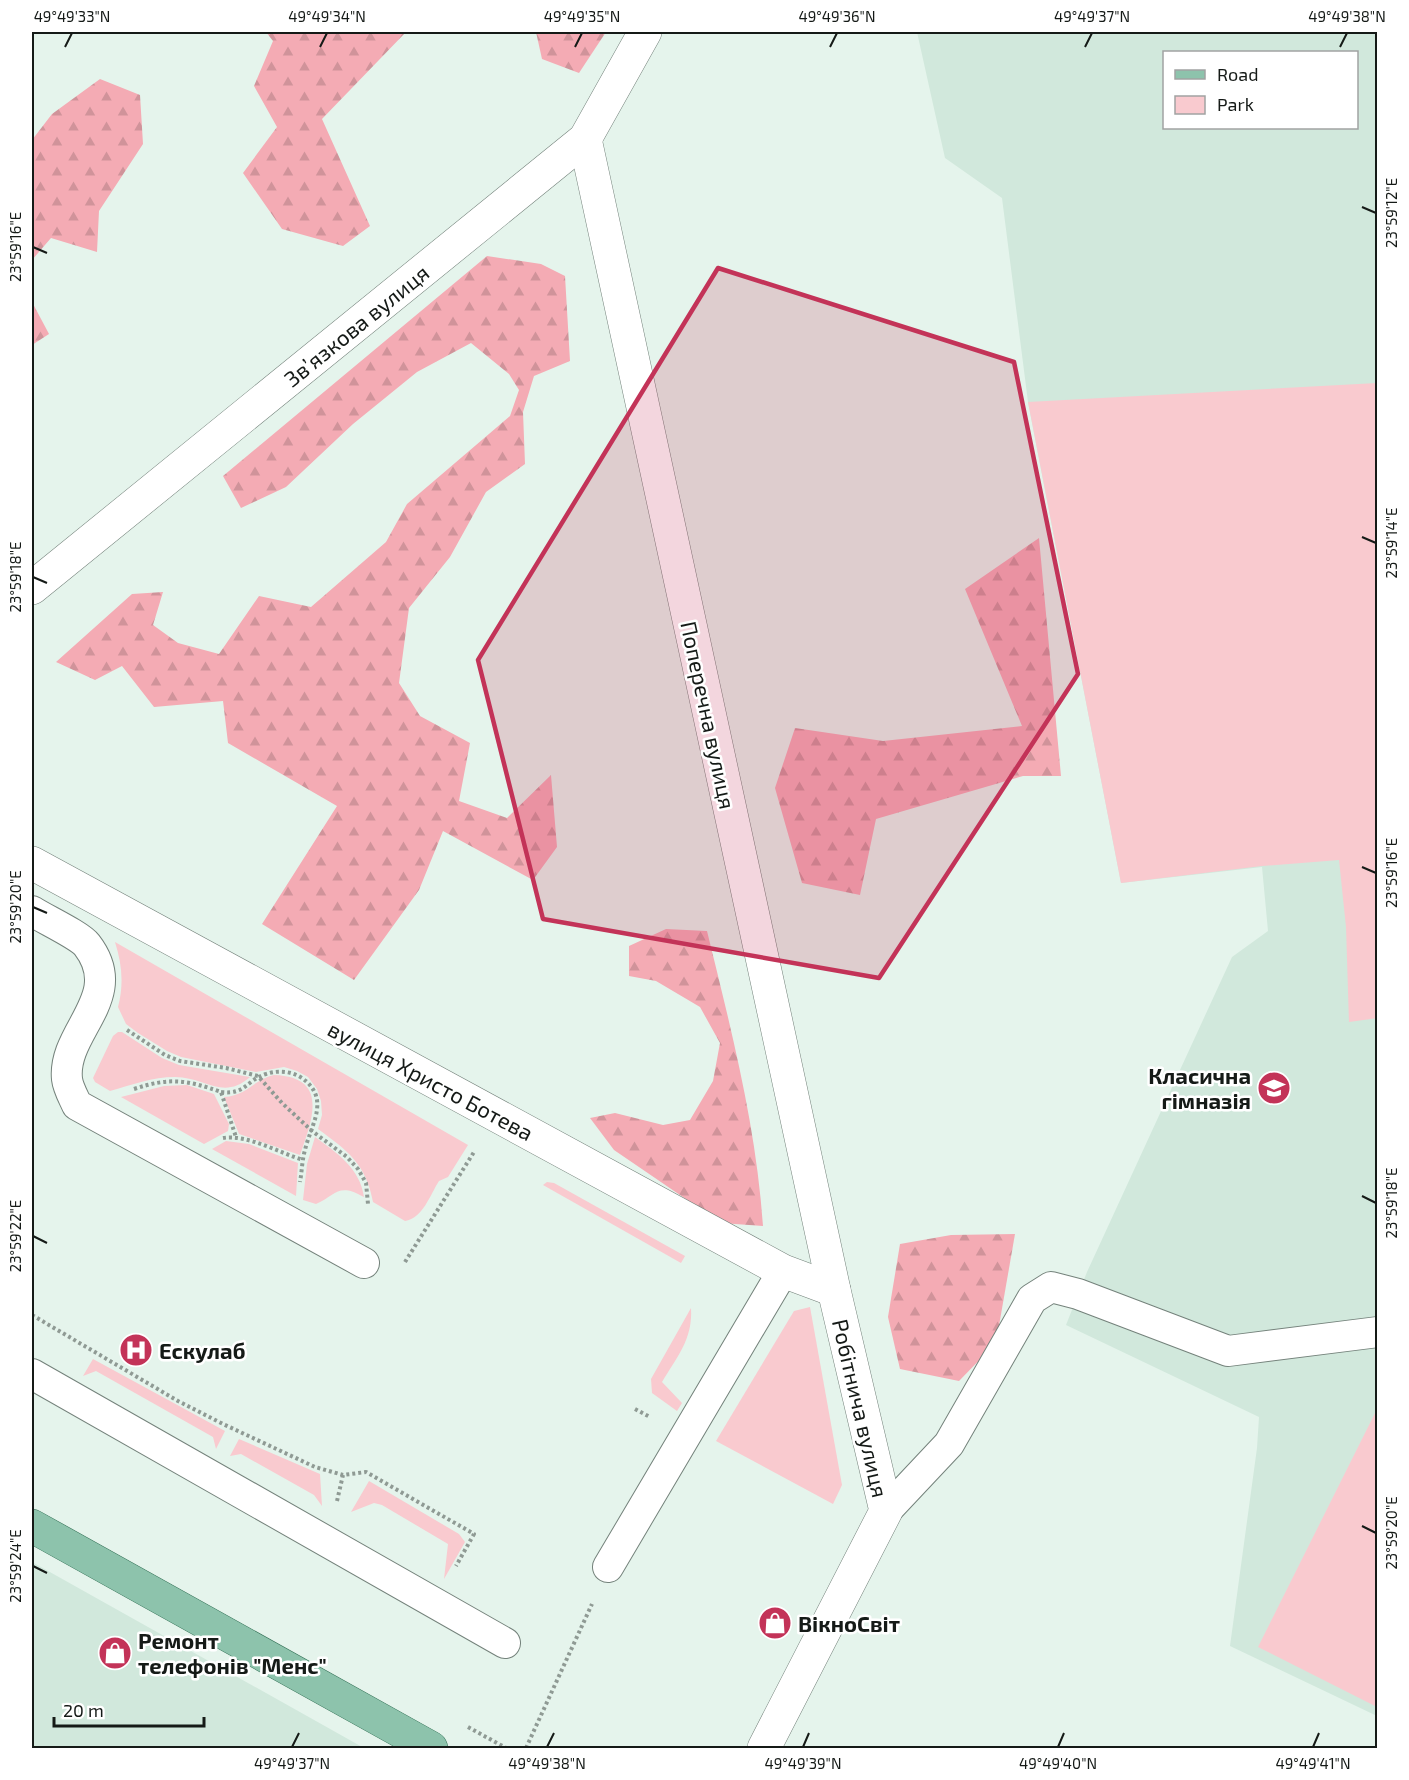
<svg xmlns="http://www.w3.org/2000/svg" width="1409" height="1780" viewBox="0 0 1409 1780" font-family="'Exo 2',sans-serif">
  <defs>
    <pattern id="forest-firs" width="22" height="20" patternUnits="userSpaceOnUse" patternTransform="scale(1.5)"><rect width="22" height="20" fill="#f4abb4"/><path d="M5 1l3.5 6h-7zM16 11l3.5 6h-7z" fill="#d0939a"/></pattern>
  </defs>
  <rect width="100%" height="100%" fill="#e5f4ec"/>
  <g fill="#d1e8dc" fill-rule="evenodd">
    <path d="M917,32H1377V1716L1230,1646L1257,1448L1259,1417L1066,1325L1087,1272L1232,957L1268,931L1262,867L1121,883L1028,402L1002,198L945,158ZM1164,52H1356V128H1164Z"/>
    <path d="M32,1562L364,1748H32Z"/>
  </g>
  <g fill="#f9cacf">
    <path d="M1377,383L1378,1018L1349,1022L1346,927L1339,860L1262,866L1121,883L1028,402Z"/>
    <path d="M115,942L468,1145L448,1177L439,1181C430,1195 423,1218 405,1221L373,1202C366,1164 348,1151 318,1129L322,1115L321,1101L317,1089L308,1077L297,1071L284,1067L256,1072L181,1057L167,1051L138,1033L126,1024L118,1007C124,984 122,964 115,942Z"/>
    <path d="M118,1032H122L162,1058L179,1065L250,1077C223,1101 205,1077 175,1077C153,1077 131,1085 110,1091L95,1082L93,1078L113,1036Z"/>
    <path d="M274,1075C330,1077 312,1120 300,1155L239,1134L224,1097C248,1095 253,1080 274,1075Z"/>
    <path d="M187,1085L214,1094L229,1124L228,1131L204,1144L121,1097L164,1086Z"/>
    <path d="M315,1137C337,1153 360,1168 364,1197C338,1182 336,1195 316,1204L303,1200L307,1164Z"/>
    <path d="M226,1141L249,1144L298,1163L296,1196L212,1149Z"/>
    <path d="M547,1182L554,1183L685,1256L681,1263L543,1185Z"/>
    <path d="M810,1307L842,1485L833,1504L716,1441L794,1311Z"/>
    <path d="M691,1308C693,1339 677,1357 662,1382L682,1403L677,1411L652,1393L651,1379Z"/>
    <path d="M93,1359L225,1431L216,1449L213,1437L96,1371L83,1376Z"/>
    <path d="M1377,1409V1707L1258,1647Z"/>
    <path d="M239,1439L320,1474L322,1506L314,1495L241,1454L230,1456Z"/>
    <path d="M369,1481L459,1534L465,1542L444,1579L448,1544L382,1505L374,1503L351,1512Z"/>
  </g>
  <g fill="url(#forest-firs)">
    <path d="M266,32H406L322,119L370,226L343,246L282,229L243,173L277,127L254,86L273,41Z"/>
    <path d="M536,32H606L579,73L542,59Z"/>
    <path d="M100,79L140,95L143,144L99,211L97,252L51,238L32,260V140L52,114Z"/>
    <path d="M487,256L541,264L565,276L570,361L534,376L523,412L525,464L486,492L450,557L409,608L399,683L420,716L470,743L459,801L507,818L551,775L557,847L533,880L443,831L419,890L354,980L262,924L337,806L228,743L223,701L154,707L122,666L95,680L56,662L132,594L163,592L153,625L178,643L219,654L259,596L311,607L386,542L407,504L510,416L519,390L509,374L471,343L417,372L353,424L286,487L241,508L223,476Z"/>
    <path d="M32,302L49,334L32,345Z"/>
    <path d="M1039,538L1061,776H1023L876,819L860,895L802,883L775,788L795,728L883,741L1022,726L965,589Z"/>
    <path d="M666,929L707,931C731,1029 756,1125 763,1226L721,1223L614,1150L590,1118L615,1113L663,1125L690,1120L713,1081L720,1043L700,1007L656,981L629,976V946Z"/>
    <path d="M1015,1234L996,1343L959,1381L900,1369L888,1317L900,1244L951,1235Z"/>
  </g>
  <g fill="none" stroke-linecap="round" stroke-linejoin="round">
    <g stroke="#74827b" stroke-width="32">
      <g id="lane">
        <path d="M32,911C44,919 79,935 87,945C127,997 62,1031 67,1079C68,1088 74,1098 77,1105L364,1263"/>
        <path d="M32,1374L505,1643"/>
        <path d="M886,1511L949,1444L1032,1299L1051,1287L1078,1294L1228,1351L1378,1332"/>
        <path d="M608,1567L783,1271"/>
      </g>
    </g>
    <g stroke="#74827b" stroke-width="34">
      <g id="street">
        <path d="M585,139L834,1290L886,1511L764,1748"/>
        <path d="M32,588L585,139L645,32"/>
        <path d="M32,863L783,1271L834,1290"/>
      </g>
    </g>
    <g stroke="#326e54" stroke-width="34">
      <path id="primary" d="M32,1526L431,1748"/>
    </g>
    <g stroke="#8f9a94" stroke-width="4" stroke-dasharray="3 3" stroke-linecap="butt">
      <path d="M127,1030L165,1055L180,1061L226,1068L258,1076L282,1103L312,1131L347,1157L358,1169L366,1183L368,1204"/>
      <path d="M134,1089C170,1077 187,1080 221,1092L236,1137"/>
      <path d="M221,1092C246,1095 246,1080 266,1074C278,1070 291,1071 302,1078C331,1099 311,1124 305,1150C302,1160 302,1171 300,1182"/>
      <path d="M223,1138C247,1134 280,1153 303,1160"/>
      <path d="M405,1262L474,1152"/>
      <path d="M32,1315L178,1401L223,1424L315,1467L343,1475L366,1472L474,1534L456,1566"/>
      <path d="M635,1409L650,1417"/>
      <path d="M337,1501L343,1475"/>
      <path d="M468,1727L506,1748"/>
      <path d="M526,1748L592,1604"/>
    </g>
    <use href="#lane" stroke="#fff" stroke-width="30"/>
    <use href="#street" stroke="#fff" stroke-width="33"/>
    <use href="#primary" stroke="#8dc3ac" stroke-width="33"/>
  </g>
  <path fill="#c33358" fill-opacity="0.2" stroke="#c33358" stroke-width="4.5" stroke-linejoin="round" d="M718,268L1014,362L1078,674L879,978L543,919L478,660Z"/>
  <path fill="none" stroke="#151a17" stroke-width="2" d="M65,47L72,33M320,47L327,33M575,47L582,33M830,47L837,33M1085,47L1092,33M1340,47L1347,33M1362,207L1376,213M33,247L47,253M1362,537L1376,543M33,577L47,583M1362,867L1376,873M33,907L47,913M1362,1196L1376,1203M33,1236L47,1243M1362,1526L1376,1533M33,1566L47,1573M292,1747L299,1733M547,1747L554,1733M803,1747L809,1733M1058,1747L1064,1733M1313,1747L1319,1733"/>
  <defs>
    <g id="school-disc" transform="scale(1.725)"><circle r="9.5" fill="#c33358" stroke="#fff"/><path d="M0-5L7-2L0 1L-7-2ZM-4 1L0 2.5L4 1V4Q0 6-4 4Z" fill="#fff"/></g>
    <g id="hospital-disc" transform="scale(1.725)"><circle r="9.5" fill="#c33358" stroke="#fff"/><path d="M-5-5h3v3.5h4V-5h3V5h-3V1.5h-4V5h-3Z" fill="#fff"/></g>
    <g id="shop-disc" transform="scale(1.725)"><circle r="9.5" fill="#c33358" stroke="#fff"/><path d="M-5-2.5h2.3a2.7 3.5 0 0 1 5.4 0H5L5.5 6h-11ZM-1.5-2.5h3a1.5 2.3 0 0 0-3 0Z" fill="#fff"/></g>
  </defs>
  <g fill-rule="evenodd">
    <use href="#school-disc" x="1274" y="1088"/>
    <use href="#hospital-disc" x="136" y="1350"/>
    <use href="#shop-disc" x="775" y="1623"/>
    <use href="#shop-disc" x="115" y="1653"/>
  </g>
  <g text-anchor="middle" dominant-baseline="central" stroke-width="5" stroke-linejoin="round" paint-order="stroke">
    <g font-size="22" fill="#151a17" stroke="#fff">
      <text transform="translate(356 325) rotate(-39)">Звʼязкова вулиця</text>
      <text transform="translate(709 715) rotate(78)">Поперечна вулиця</text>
      <text transform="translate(431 1080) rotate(28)">вулиця Христо Ботева</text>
      <text transform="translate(861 1408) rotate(77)">Робітнича вулиця</text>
    </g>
    <g font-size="22" font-weight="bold" fill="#151a17" stroke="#fff" text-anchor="start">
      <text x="1251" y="1075" text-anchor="end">Класична<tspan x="1251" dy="25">гімназія</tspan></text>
      <text x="159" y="1350">Ескулаб</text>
      <text x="798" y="1623">ВікноСвіт</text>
      <text x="138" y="1640">Ремонт<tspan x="138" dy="25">телефонів "Менс"</tspan></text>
    </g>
  </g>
  <rect width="1409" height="1780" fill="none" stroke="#ffffff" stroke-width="66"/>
  <rect x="1163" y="51" width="195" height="78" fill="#ffffff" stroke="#a1a3a2" stroke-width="1.5"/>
  <rect x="1175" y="70" width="30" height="9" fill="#8dc3ac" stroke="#a1a3a2" stroke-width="1.5"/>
  <text x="1217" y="81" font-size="18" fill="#151a17">Road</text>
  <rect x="1175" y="96" width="30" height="18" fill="#f9cacf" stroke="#a1a3a2" stroke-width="1.5"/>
  <text x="1217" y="111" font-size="18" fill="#151a17">Park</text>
  <path d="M54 1717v9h150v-9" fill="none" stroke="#151a17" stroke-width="3"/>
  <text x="63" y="1717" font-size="18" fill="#151a17" stroke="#ffffff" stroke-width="4.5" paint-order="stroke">20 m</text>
  <rect x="33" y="33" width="1343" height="1714" fill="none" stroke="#151a17" stroke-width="2"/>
  <g font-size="15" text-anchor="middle" fill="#151a17">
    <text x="72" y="22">49°49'33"N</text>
    <text x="327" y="22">49°49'34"N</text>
    <text x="582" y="22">49°49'35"N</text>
    <text x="837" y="22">49°49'36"N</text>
    <text x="1092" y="22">49°49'37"N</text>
    <text x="1347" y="22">49°49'38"N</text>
    <text transform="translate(1392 213) rotate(-90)" y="5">23°59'12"E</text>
    <text transform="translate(16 247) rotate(-90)" y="5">23°59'16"E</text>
    <text transform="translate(1392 543) rotate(-90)" y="5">23°59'14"E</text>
    <text transform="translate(16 577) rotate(-90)" y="5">23°59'18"E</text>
    <text transform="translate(1392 873) rotate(-90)" y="5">23°59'16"E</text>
    <text transform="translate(16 907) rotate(-90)" y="5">23°59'20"E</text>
    <text transform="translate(1392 1203) rotate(-90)" y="5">23°59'18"E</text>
    <text transform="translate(16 1236) rotate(-90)" y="5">23°59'22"E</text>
    <text transform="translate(1392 1533) rotate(-90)" y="5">23°59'20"E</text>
    <text transform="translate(16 1566) rotate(-90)" y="5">23°59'24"E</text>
    <text x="292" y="1769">49°49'37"N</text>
    <text x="547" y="1769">49°49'38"N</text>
    <text x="803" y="1769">49°49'39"N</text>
    <text x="1058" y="1769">49°49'40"N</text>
    <text x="1313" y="1769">49°49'41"N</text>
  </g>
</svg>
